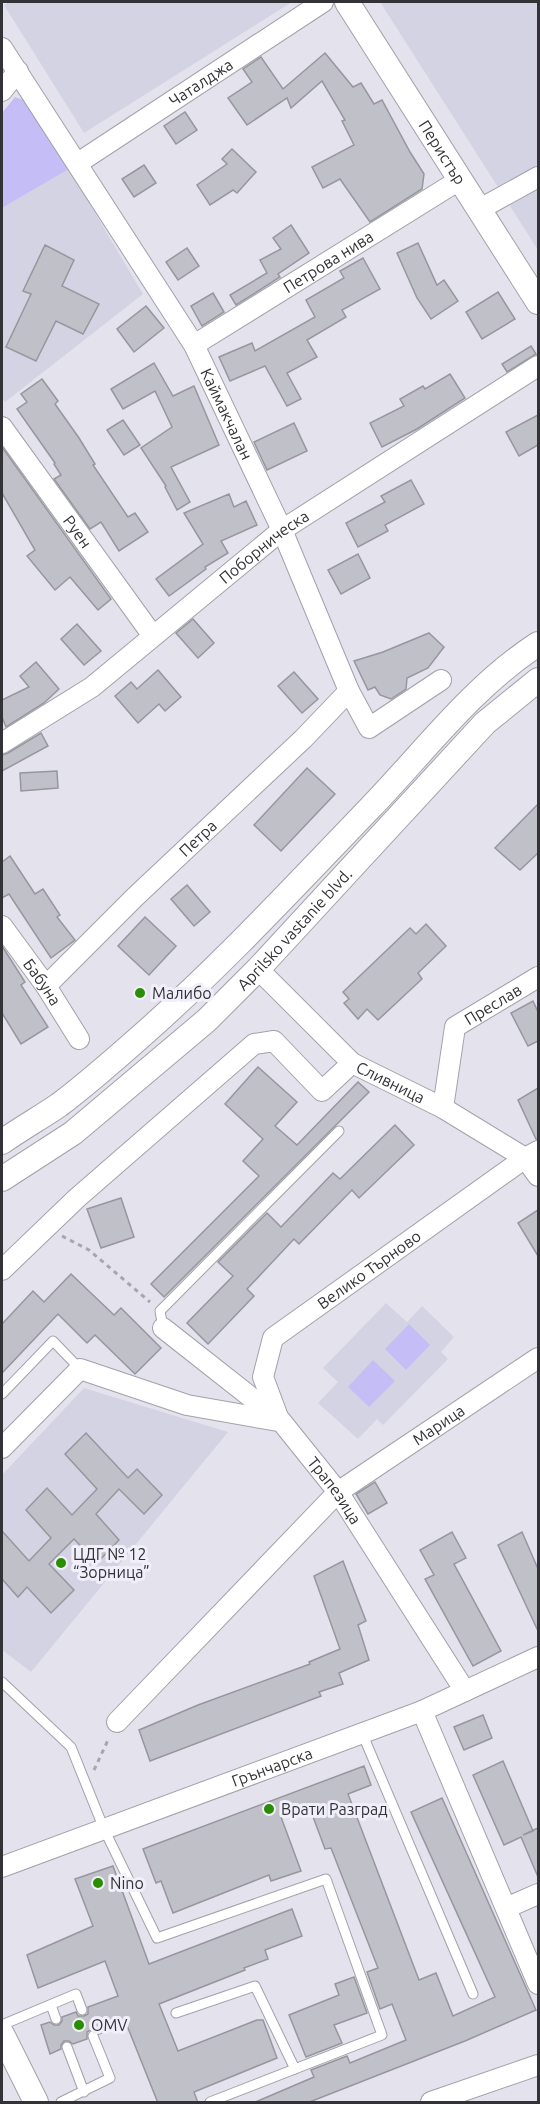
<svg xmlns="http://www.w3.org/2000/svg" width="540" height="2104" viewBox="0 0 540 2104" font-family="Ubuntu,sans-serif">
  <rect width="100%" height="100%" fill="#e4e3ed"/>
  <g fill="#d4d3e3">
    <path d="M9,2H292L84,133L4,5Z"/>
    <path d="M380,2H538V250Z"/>
    <path d="M69,169L143,294L5,402L2,397V208Z"/>
    <path d="M386,1303L407,1322L422,1306L454,1337L441,1352L448,1359L383,1425L377,1419L358,1439L318,1403L338,1382L323,1368Z"/>
    <path d="M84,1388L228,1432L31,1672L2,1650V1475Z"/>
  </g>
  <g fill="#c5bef6">
    <path d="M15,97L27,101L69,169L2,208V113Z"/>
    <path d="M409,1324L430,1345L406,1370L385,1349Z"/>
    <path d="M373,1360L395,1381L369,1407L348,1387Z"/>
  </g>
  <g fill="#c0c0c9" stroke="#97969f" stroke-width="1.5">
    <path d="M325,53L353,87L361,83L374,104L382,100L410,152L424,174L422,189L370,222L340,179L323,188L312,167L354,145L342,121L345,120L322,81L291,108L287,98L247,125L228,98L252,82L243,69L261,57L283,89Z"/>
    <path d="M185,112L197,130L176,144L164,126Z"/>
    <path d="M232,149L256,172L237,193L233,190L210,205L197,185L227,164L222,159Z"/>
    <path d="M144,165L156,183L134,197L122,179Z"/>
    <path d="M291,225L309,253L278,274L280,277L236,305L230,295L267,273L260,260L281,249L273,238Z"/>
    <path d="M418,243L437,285L444,280L458,301L431,319L417,298L397,253Z"/>
    <path d="M45,245L74,260L62,286L99,304L83,334L56,321L36,361L6,347L31,294L23,291Z"/>
    <path d="M187,248L199,266L178,280L166,262Z"/>
    <path d="M363,258L380,289L342,310L346,317L307,340L317,357L287,373L301,399L287,406L265,366L230,381L219,357L252,343L255,351L315,317L306,300L344,278L340,271Z"/>
    <path d="M498,292L515,319L482,339L466,312Z"/>
    <path d="M213,293L224,312L202,326L191,306Z"/>
    <path d="M146,306L164,328L134,352L117,329Z"/>
    <path d="M531,346L536,354L507,372L502,364Z"/>
    <path d="M154,363L173,396L194,386L219,445L171,467L190,502L177,510L165,487L166,486L141,448L172,427L155,391L123,409L111,389Z"/>
    <path d="M450,374L465,398L417,429L382,447L370,423L404,406L400,399L423,386L425,389Z"/>
    <path d="M42,379L58,401L55,404L79,438L95,464L93,465L128,517L135,513L148,532L119,551L101,522L90,529L54,479L61,475L54,464L55,463L17,409L27,402L21,394Z"/>
    <path d="M538,415V445L519,456L506,432Z"/>
    <path d="M123,420L140,445L124,455L107,430Z"/>
    <path d="M294,423L307,451L267,470L254,442Z"/>
    <path d="M2,447L111,599L98,610L70,577L55,590L27,556L35,550L2,493Z"/>
    <path d="M411,480L424,504L385,525L388,531L358,547L346,523L385,502L381,496Z"/>
    <path d="M229,494L234,507L246,501L257,525L221,541L228,553L205,567L206,569L169,596L156,579L203,544L184,513Z"/>
    <path d="M358,554L370,578L341,594L328,570Z"/>
    <path d="M193,619L214,643L198,658L176,633Z"/>
    <path d="M77,624L101,651L84,665L61,639Z"/>
    <path d="M429,633L444,647L428,668L407,678L406,689L391,699L380,695L375,687L368,690L354,661L383,652Z"/>
    <path d="M36,662L59,689L44,703L6,727L2,717V700L29,687L20,676Z"/>
    <path d="M158,670L181,697L165,711L159,704L138,723L115,696L131,682L137,689Z"/>
    <path d="M294,672L318,699L302,713L278,686Z"/>
    <path d="M41,733L48,746L2,771V755L8,753Z"/>
    <path d="M307,768L335,794L281,851L254,825Z"/>
    <path d="M57,771L58,788L21,791L20,773Z"/>
    <path d="M538,804V853L520,870L495,848Z"/>
    <path d="M10,856L35,894L43,889L60,915L57,917L75,940L51,958L9,894L2,898V862Z"/>
    <path d="M187,885L210,912L194,926L171,899Z"/>
    <path d="M145,917L176,946L149,975L118,946Z"/>
    <path d="M426,924L446,946L418,973L422,979L378,1020L367,1009L358,1019L344,1003L349,999L343,992L410,928L416,934Z"/>
    <path d="M2,946L25,982L21,985L48,1027L21,1044L2,1013Z"/>
    <path d="M533,1001L538,1012V1041L528,1046L511,1013Z"/>
    <path d="M258,1067L297,1102L275,1126L297,1145L358,1082L369,1092L164,1297L151,1284L259,1176L243,1161L263,1139L225,1104Z"/>
    <path d="M538,1088V1139H536L518,1100Z"/>
    <path d="M395,1125L414,1145L359,1198L352,1190L299,1244L294,1239L247,1289L254,1296L208,1344L187,1323L233,1276L218,1262L267,1213L281,1227L333,1173L340,1179Z"/>
    <path d="M121,1198L134,1237L101,1248L87,1209Z"/>
    <path d="M538,1210V1256L518,1223Z"/>
    <path d="M71,1274L114,1315L121,1308L161,1348L135,1374L95,1335L87,1343L58,1314L2,1373V1324L33,1291L44,1302Z"/>
    <path d="M86,1433L128,1478L137,1469L162,1495L144,1514L119,1489L96,1514L119,1540L97,1563L74,1539L49,1564L74,1590L51,1613L27,1587L18,1597L2,1579V1531L29,1561L51,1538L26,1510L47,1488L72,1515L97,1489L65,1454Z"/>
    <path d="M375,1482L387,1503L368,1514L356,1494Z"/>
    <path d="M452,1532L466,1558L454,1564L501,1651L473,1666L425,1579L434,1575L420,1550Z"/>
    <path d="M522,1532L538,1569V1631L498,1545Z"/>
    <path d="M343,1561L366,1621L358,1625L369,1660L339,1673L343,1684L319,1692L321,1696L150,1761L139,1730L198,1705L310,1664L309,1662L340,1649L314,1576Z"/>
    <path d="M483,1715L492,1738L464,1750L454,1727Z"/>
    <path d="M503,1761L533,1831L523,1835L538,1828V1877L521,1837L504,1845L473,1775Z"/>
    <path d="M364,1766L371,1785L348,1794L419,1980L436,1973L453,2016L495,1997L411,1812L442,1798L536,2010L465,2041L307,2103H253L314,2077L311,2070L347,2056L350,2063L406,2040L392,2004L380,2009L367,1972L378,1968L331,1848L325,1849L309,1806L281,1817L301,1871L271,1881L269,1875L173,1913L161,1881L156,1883L143,1849Z"/>
    <path d="M113,1866L149,1964L292,1909L302,1936L265,1950L268,1959L244,1968L245,1970L159,2004L178,2051L257,2020H263L277,2058L194,2092L198,2103H158L126,2023L99,2034L97,2030H91L87,2032V2039L73,2044L69,2041H64L61,2045V2049L50,2054L41,2025L50,2022L54,2025H59L62,2021V2017L76,2012L78,2016H84L88,2014V2007L118,1996L105,1961L38,1988L27,1955L93,1926L75,1879Z"/>
    <path d="M354,1977L367,2013L334,2025L342,2043L306,2057L289,2015L339,1995L335,1984Z"/>
  </g>
  <g fill="none" stroke-linecap="round" stroke-linejoin="round">
    <g stroke="#a2a1aa" stroke-width="11">
      <g id="service">
        <path d="M163,1328L160,1311L339,1131"/>
        <path d="M2,1394L53,1341L80,1369"/>
        <path d="M2,1682L71,1747L104,1829L157,1938L326,1879L382,2035L210,2102"/>
        <path d="M362,1733L473,1994"/>
        <path d="M51,2005L56,2019"/>
        <path d="M176,2013L255,1986L295,2069"/>
        <path d="M2,2025L76,1994L82,2010"/>
        <path d="M67,2047L84,2092"/>
        <path d="M61,2102L110,2078L93,2036"/>
      </g>
    </g>
    <g stroke="#a2a1aa" stroke-width="22">
      <g id="minor">
        <path id="s1" d="M2,48L194,345L282,530L349,691L369,728L441,680"/>
        <path d="M2,91L18,71"/>
        <path id="s2" d="M78,163L323,2"/>
        <path d="M480,209L538,177"/>
        <path id="s3" d="M194,345L461,179"/>
        <path id="s4" d="M2,427L153,636"/>
        <path id="s5" d="M2,743L92,687L282,530L538,366"/>
        <path id="s6" d="M2,926L46,986L79,1039"/>
        <path id="s7" d="M258,969L352,1063L443,1108L525,1158L538,1176"/>
        <path id="s8" d="M46,986L135,897L303,739L349,691"/>
        <path id="s9" d="M443,1108L455,1027L538,977"/>
        <path d="M2,1270L77,1198L254,1044L274,1041L322,1091L352,1063"/>
        <path id="s10" d="M163,1328L281,1421L338,1492L465,1691"/>
        <path id="s11" d="M278,1417L263,1377L273,1338L525,1158L538,1151"/>
        <path d="M2,1448L80,1369L187,1405L278,1421"/>
        <path d="M422,1711L538,1984"/>
        <path id="s12" d="M117,1722L338,1492L538,1358"/>
        <path id="s13" d="M2,1867L422,1711L538,1657"/>
        <path d="M506,1908L538,1894"/>
        <path d="M431,2102L538,2065"/>
      </g>
    </g>
    <g stroke="#a2a1aa" stroke-width="26">
      <g id="tertiary">
        <path id="s14" d="M347,2L538,302"/>
        <path d="M2,1142C20,1129 40,1118 59,1105C87,1084 113,1061 139,1038C221,966 295,886 370,808C425,751 472,687 538,644"/>
        <path id="s15" d="M2,1179L73,1133L207,1020L258,969L485,723L538,680"/>
        <path d="M2,2034L36,2102"/>
      </g>
    </g>
    <g stroke="#a7a6ad" stroke-width="3" stroke-dasharray="4.5 4.5" stroke-linecap="butt">
      <path d="M62,1236L89,1250L150,1302"/>
      <path d="M94,1770L109,1738"/>
    </g>
    <use href="#service" stroke="#fff" stroke-width="9"/>
    <use href="#minor" stroke="#fff" stroke-width="20"/>
    <use href="#tertiary" stroke="#fff" stroke-width="24"/>
  </g>
  <g fill="#2a8d03" stroke="#f1f0fa" stroke-width="2">
    <circle cx="140" cy="993" r="6"/>
    <circle cx="61" cy="1563" r="6"/>
    <circle cx="269" cy="1809" r="6"/>
    <circle cx="98" cy="1883" r="6"/>
    <circle cx="79" cy="2025" r="6"/>
  </g>
  <g text-anchor="middle" dominant-baseline="central" stroke-width="6" stroke-linejoin="round" paint-order="stroke">
    <g font-size="16" fill="#333236" stroke="#f1f0fa">
      <text stroke="none"><textPath href="#s2" startOffset="147">Чаталджа</textPath></text>
      <text stroke="none"><textPath href="#s14" startOffset="178">Перистър</textPath></text>
      <text stroke="none"><textPath href="#s3" startOffset="158">Петрова нива</textPath></text>
      <text stroke="none"><textPath href="#s1" startOffset="430">Каймакчалан</textPath></text>
      <text stroke="none"><textPath href="#s4" startOffset="129">Руен</textPath></text>
      <text stroke="none"><textPath href="#s5" startOffset="328">Поборническа</textPath></text>
      <text stroke="none"><textPath href="#s8" startOffset="212">Петра</textPath></text>
      <text stroke="none"><textPath href="#s15" startOffset="386">Aprilsko vastanie blvd.</textPath></text>
      <text stroke="none"><textPath href="#s6" startOffset="69">Бабуна</textPath></text>
      <text stroke="none"><textPath href="#s9" startOffset="126">Преслав</textPath></text>
      <text stroke="none"><textPath href="#s7" startOffset="176">Сливница</textPath></text>
      <text stroke="none"><textPath href="#s11" startOffset="201">Велико Търново</textPath></text>
      <text stroke="none"><textPath href="#s12" startOffset="440">Марица</textPath></text>
      <text stroke="none"><textPath href="#s10" startOffset="238">Трапезица</textPath></text>
      <text stroke="none"><textPath href="#s13" startOffset="288">Грънчарска</textPath></text>
    </g>
    <g font-size="16" fill="#333236" stroke="#f1f0fa" text-anchor="start">
      <text x="152" y="993">Малибо</text>
      <text x="73" y="1554">ЦДГ № 12<tspan x="73" dy="18">“Зорница”</tspan></text>
      <text x="281" y="1809">Врати Разград</text>
      <text x="110" y="1883">Nino</text>
      <text x="91" y="2025">OMV</text>
    </g>
  </g>
  <rect width="540" height="2104" fill="none" stroke="#333236" stroke-width="6"/>
</svg>
